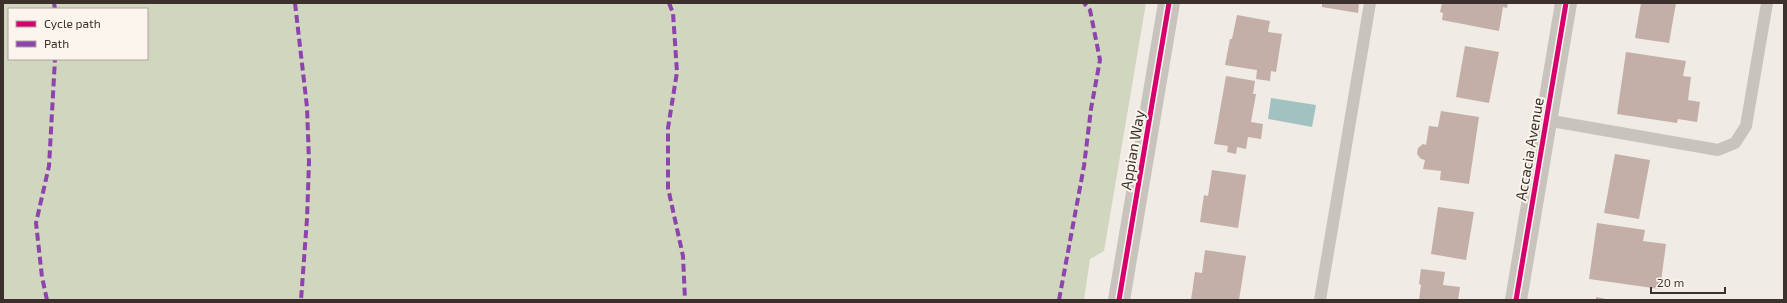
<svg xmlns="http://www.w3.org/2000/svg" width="1787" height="303" viewBox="0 0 1787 303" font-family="'Exo 2',sans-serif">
  <rect width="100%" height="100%" fill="#f0ebe5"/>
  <path fill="#d1d6bf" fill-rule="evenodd" d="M3,3H1146L1104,251L1090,259L1084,300H3ZM9,9H147V59H9Z"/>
  <path fill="#a1c2c1" d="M1271,98L1316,105L1312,127L1268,119Z"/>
  <g fill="#c3afa7">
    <path d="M1322,3H1359L1358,13L1322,7Z"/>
    <path d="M1442,3H1508L1507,8L1503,7L1499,31L1442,20L1443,13L1440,12Z"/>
    <path d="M1641,3H1676L1669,43L1635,38Z"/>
    <path d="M1237,15L1270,21L1268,32L1282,34L1276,72L1271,71L1270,81L1256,79L1257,70L1225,65L1230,39H1232Z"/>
    <path d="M1465,46L1499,52L1489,103L1456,97Z"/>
    <path d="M1626,52L1686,61L1683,76L1691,77L1688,100L1700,102L1697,122L1678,119L1677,123L1617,114Z"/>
    <path d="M1226,76L1255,81L1253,94H1256L1251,122L1263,124L1261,139L1248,137L1246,149L1237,147L1236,154L1227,152L1228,146L1214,144Z"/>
    <path d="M1441,111L1479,117L1469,184L1440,180L1441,171L1423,169L1425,160L1421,159L1417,154L1418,148L1423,144L1426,145L1429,126L1438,127Z"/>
    <path d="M1615,154L1650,160L1639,219L1604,213Z"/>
    <path d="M1212,170L1246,175L1238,228L1200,222L1204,195L1208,196Z"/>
    <path d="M1438,207L1474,212L1466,260L1431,254Z"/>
    <path d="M1597,223L1645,230L1643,241L1666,244L1660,289L1589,279Z"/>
    <path d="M1205,250L1246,256L1239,300H1191L1195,272L1202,273Z"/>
    <path d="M1421,269L1445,272L1443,285L1460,287L1458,300H1419L1421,285L1419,284Z"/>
    <path d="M1596,297L1606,299V300H1596Z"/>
  </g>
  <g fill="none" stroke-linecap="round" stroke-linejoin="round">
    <g stroke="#c9c3be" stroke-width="12">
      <path d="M1546,120L1718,150L1735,143L1746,126L1767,3"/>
      <path d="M1320,300L1370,3"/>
    </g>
    <g stroke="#c9c3be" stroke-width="22">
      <path d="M1119,300L1169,3"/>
      <path d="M1516,300L1566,3"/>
    </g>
    <g stroke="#8e44ad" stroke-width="4" stroke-dasharray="8 4" stroke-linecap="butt">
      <path d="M54,3L55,9"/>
      <path d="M295,3L307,107L309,162L307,219L301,300"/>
      <path d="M669,3L673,13L677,72L668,128V188L683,256L685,300"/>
      <path d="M47,300L42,277L36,223L49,166L55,59"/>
      <path d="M1059,300L1084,166L1091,109L1100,60L1090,10L1084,3"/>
    </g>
    <g stroke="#fbf5ee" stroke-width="8">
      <g id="cycleway">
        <path d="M1119,300L1169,3"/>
        <path d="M1516,300L1566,3"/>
      </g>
    </g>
    <use href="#cycleway" stroke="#d6006c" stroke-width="5"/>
  </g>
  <g text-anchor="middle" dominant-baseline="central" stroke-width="4" stroke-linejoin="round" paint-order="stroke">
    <g font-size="15" fill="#3b302b" stroke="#fbf5ee">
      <text transform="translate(1529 149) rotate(-80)">Accacia Avenue</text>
      <text transform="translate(1132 150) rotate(-80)">Appian Way</text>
    </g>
  </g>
  <rect width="1787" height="303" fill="none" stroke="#3b302b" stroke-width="8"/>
  <rect x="8" y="8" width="140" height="52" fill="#fbf5ee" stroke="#aea6a0"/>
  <rect x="16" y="21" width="20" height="6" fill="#d6006c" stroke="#aea6a0"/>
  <text x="44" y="28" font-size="12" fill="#3b302b">Cycle path</text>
  <rect x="16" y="41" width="20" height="6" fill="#8e44ad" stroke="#aea6a0"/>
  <text x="44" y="48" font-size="12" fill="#3b302b">Path</text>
  <path d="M1651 287v6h74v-6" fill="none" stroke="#3b302b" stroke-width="2"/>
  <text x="1657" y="287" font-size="12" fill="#3b302b" stroke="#fbf5ee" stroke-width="3" paint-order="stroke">20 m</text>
</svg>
